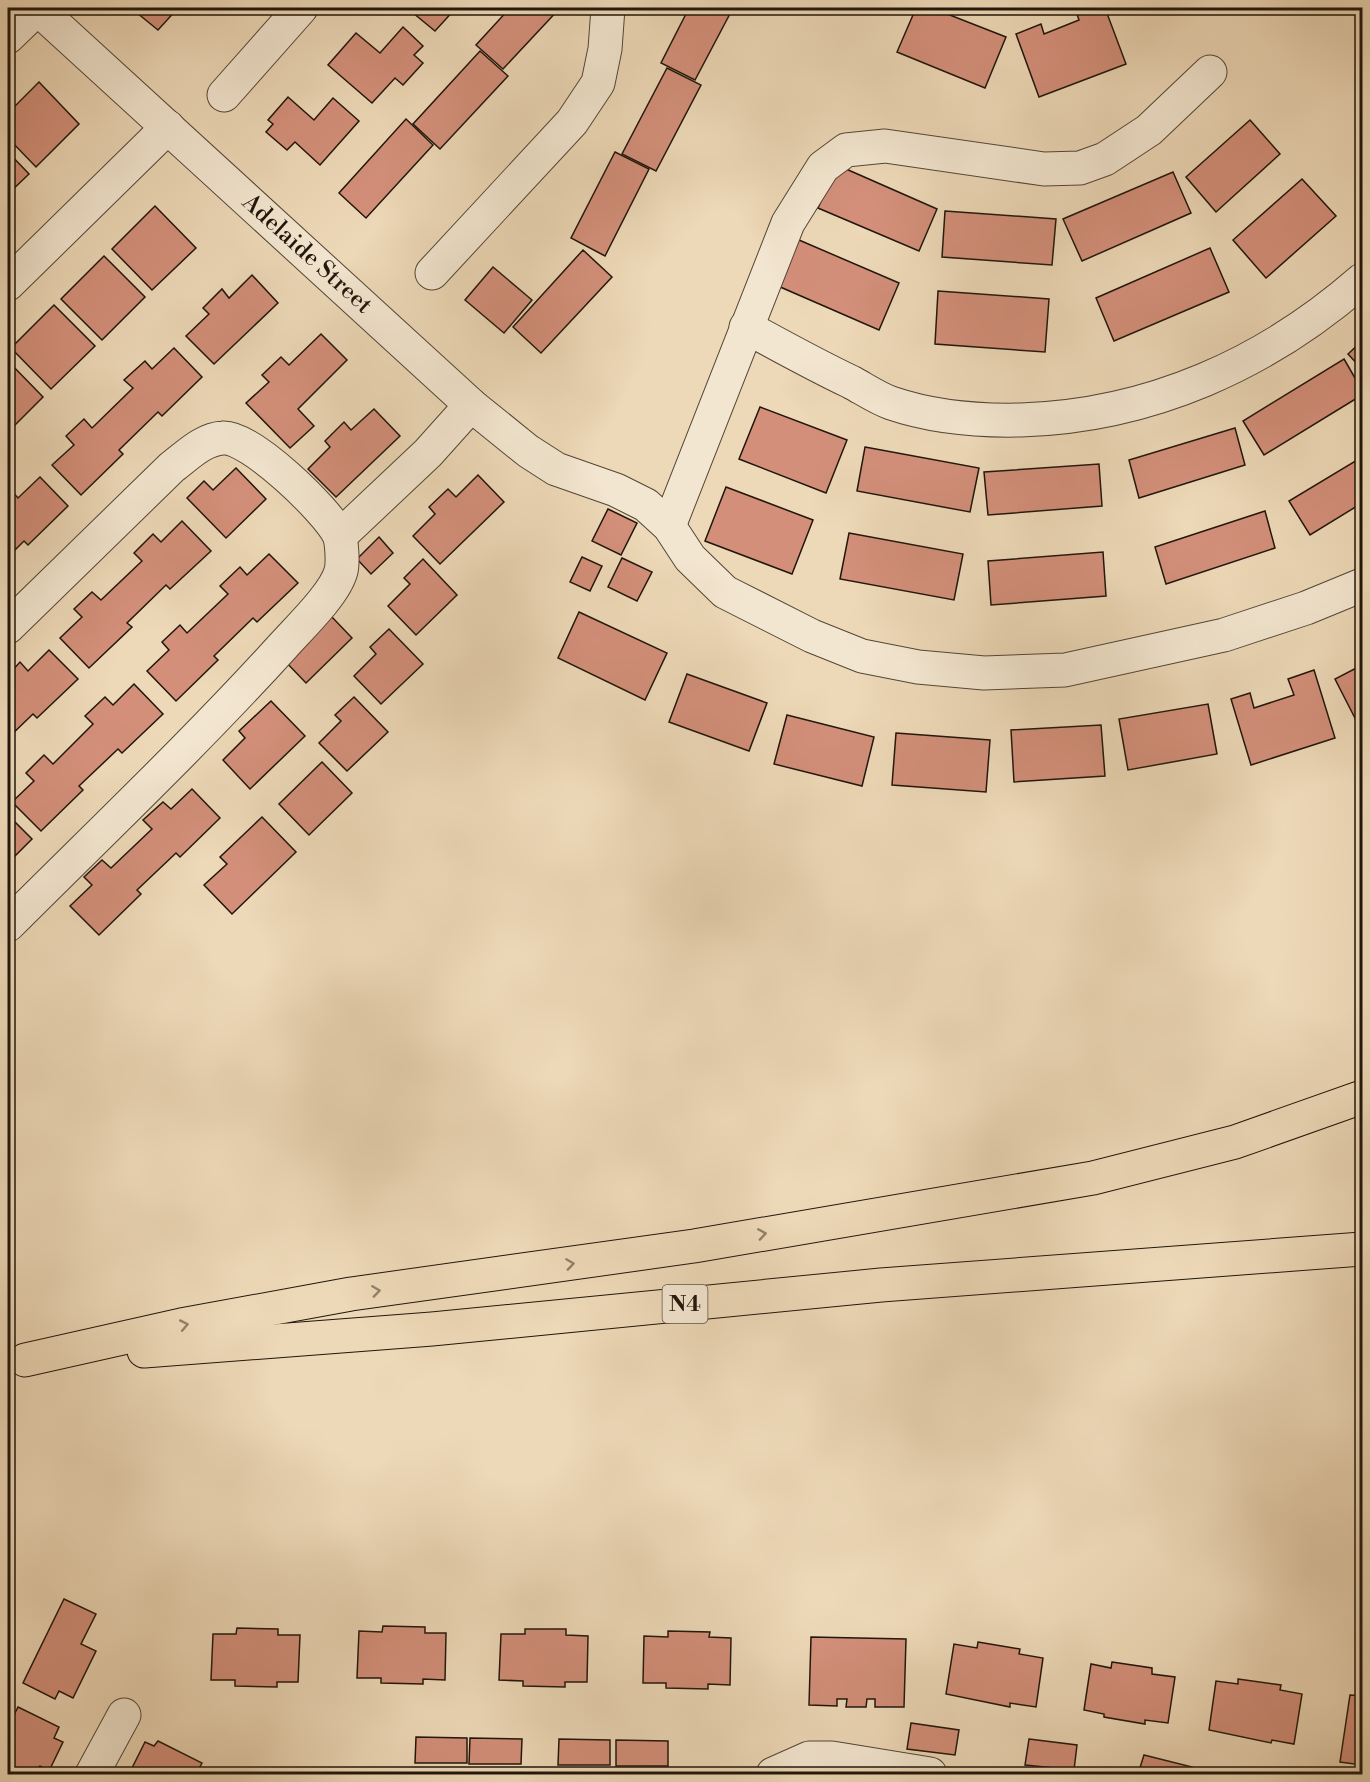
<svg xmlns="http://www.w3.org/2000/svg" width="1370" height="1782" viewBox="0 0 1370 1782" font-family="'Libre Bodoni',serif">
  <rect width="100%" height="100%" fill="#edd8b7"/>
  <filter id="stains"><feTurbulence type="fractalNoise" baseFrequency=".00333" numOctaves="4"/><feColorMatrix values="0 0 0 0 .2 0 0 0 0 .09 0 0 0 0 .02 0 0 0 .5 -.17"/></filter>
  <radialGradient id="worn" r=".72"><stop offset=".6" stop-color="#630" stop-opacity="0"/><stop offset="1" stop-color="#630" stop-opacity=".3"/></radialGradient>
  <g fill="#d38f7a" stroke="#20160b" stroke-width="1.5">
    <path d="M131,8H178L158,30Z"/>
    <path d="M407,8H456L435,31Z"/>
    <path d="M510,8H560L503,69L476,45Z"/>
    <path d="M689,8H733L695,80L661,63Z"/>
    <path d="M916,8H932L1006,37L985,88L897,52Z"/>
    <path d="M1086,8H1105L1126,64L1039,97L1016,34L1041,24L1044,34L1079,20L1076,11Z"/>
    <path d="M403,27L423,46L414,55L423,63L403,85L395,78L372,103L328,65L356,33L380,53Z"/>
    <path d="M480,51L508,76L440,149L413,124Z"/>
    <path d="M667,68L701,85L656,171L622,154Z"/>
    <path d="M39,82L79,124L36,167L8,138V113Z"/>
    <path d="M288,97L314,120L333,98L359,121L320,165L295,142L287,150L266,132L273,124L268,120Z"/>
    <path d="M406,119L433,145L366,218L339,193Z"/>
    <path d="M1250,120L1280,154L1216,212L1186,177Z"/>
    <path d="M8,152L29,174L8,194Z"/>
    <path d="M615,152L649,169L605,256L571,238Z"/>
    <path d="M837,165L937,209L919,251L818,208Z"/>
    <path d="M1173,172L1191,213L1082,261L1063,219Z"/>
    <path d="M1302,179L1336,216L1266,278L1233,240Z"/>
    <path d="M155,206L196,248L152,290L112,249Z"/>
    <path d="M945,211L1056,219L1052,265L942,257Z"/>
    <path d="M799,240L899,283L879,330L778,286Z"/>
    <path d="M1210,248L1229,292L1114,341L1096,298Z"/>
    <path d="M583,250L612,277L541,353L513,327Z"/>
    <path d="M104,256L145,297L102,340L61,299Z"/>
    <path d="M493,267L532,300L504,333L465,300Z"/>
    <path d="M252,275L278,303L214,364L186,336L209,314L203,308L222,289L229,298Z"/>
    <path d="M938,291L1049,299L1045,352L935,344Z"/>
    <path d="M54,305L95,346L51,389L11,348Z"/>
    <path d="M321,334L347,360L298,409L314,426L290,448L246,403L269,382L262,375L281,357L289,365Z"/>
    <path d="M1362,341V369L1348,354Z"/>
    <path d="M174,348L202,377L162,416L158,412L119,450L123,454L81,495L52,465L74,445L66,436L84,419L92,428L133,388L124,380L145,361L152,369Z"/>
    <path d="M1344,359L1362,390V395L1264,455L1243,421Z"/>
    <path d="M8,361L43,397L8,432Z"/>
    <path d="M760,407L847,440L826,493L739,459Z"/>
    <path d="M374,409L400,436L336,497L308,469L330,447L325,441L344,422L351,430Z"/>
    <path d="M1235,428L1245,465L1139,498L1129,460Z"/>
    <path d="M865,447L979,468L970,512L857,491Z"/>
    <path d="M1362,457V503L1310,535L1289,501Z"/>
    <path d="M1099,464L1102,506L988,515L984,472Z"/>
    <path d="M236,468L266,499L226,538L187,498L204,481L213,490Z"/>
    <path d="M478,475L504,502L440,564L413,536L435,514L429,507L448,489L456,497Z"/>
    <path d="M40,477L68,506L28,545L24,541L8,557V493L11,490L18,498Z"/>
    <path d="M726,487L813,520L792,574L705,541Z"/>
    <path d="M608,509L637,523L621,555L592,541Z"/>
    <path d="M1265,511L1275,548L1166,584L1155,547Z"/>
    <path d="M182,521L211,551L170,589L166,585L127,623L132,627L89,668L60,638L82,617L74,609L92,592L101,600L142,561L134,553L153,534L161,542Z"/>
    <path d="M849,533L963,554L954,600L840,579Z"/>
    <path d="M379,537L393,553L371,574L357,559Z"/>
    <path d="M1103,552L1106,596L991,605L988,561Z"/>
    <path d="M269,554L298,583L257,622L253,618L214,656L218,660L176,701L147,671L169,650L162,642L180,625L187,633L228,594L220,586L240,567L247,575Z"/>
    <path d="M582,557L602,566L590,591L570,582Z"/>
    <path d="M622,558L652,572L637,601L608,587Z"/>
    <path d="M423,559L457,595L416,635L388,606L410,584L404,578Z"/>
    <path d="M579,612L667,653L645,700L558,658Z"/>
    <path d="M331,616L352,638L306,683L284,660Z"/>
    <path d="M389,629L423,664L381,704L354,676L376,654L370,647Z"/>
    <path d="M49,650L78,679L37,718L33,714L8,738V675L20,662L28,671Z"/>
    <path d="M1362,665V724L1359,726L1335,679Z"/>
    <path d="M1314,670L1335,738L1251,765L1231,699L1250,693L1254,708L1294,695L1288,679Z"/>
    <path d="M687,674L767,703L749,751L669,722Z"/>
    <path d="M134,684L163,714L122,753L118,749L79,786L83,790L41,831L12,802L34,781L26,773L44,755L53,764L93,724L85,716L105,697L113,705Z"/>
    <path d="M354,697L388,732L347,771L319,743L341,721L335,715Z"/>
    <path d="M271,701L305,736L250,789L223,760L245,738L239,731Z"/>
    <path d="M1208,704L1217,754L1128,770L1119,719Z"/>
    <path d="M787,715L874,737L862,786L774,764Z"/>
    <path d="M1101,725L1105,776L1014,782L1011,730Z"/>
    <path d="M896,733L990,740L986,792L892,785Z"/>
    <path d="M322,762L352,793L309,835L279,804Z"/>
    <path d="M192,789L220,818L180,857L176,853L137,890L141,894L99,935L70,906L92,885L84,877L102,860L111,868L152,829L143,820L163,802L171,809Z"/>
    <path d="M10,817L32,839L8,863V819Z"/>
    <path d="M262,817L296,852L232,914L204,885L227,864L220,857Z"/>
    <path d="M64,1599L96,1614L81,1644L96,1651L73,1698L59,1691L55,1699L23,1683Z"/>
    <path d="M383,1626L425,1627V1633H446L445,1680L423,1679V1684L381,1683V1678H357L359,1631L382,1632Z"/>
    <path d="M237,1628L278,1629V1635H300L298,1682H277V1687L235,1686V1680H211L213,1634H236Z"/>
    <path d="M525,1629H566V1635L588,1636L587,1682H565V1687L523,1686V1681L499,1680L501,1634H525Z"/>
    <path d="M668,1631L710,1632L709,1637L731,1638L730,1685L708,1684V1689L666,1688V1683H643L644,1636L668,1637Z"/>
    <path d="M811,1637L906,1639L904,1707H875V1699H867L866,1707H846L847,1699H837V1706L809,1705Z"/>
    <path d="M978,1642L1020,1649L1019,1654L1043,1658L1036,1707L1010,1703V1707L946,1694L954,1644L977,1648Z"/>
    <path d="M1112,1662L1152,1668V1674L1175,1677L1168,1723L1145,1720V1724L1104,1717V1714L1084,1710L1091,1664L1111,1668Z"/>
    <path d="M1238,1679L1281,1685L1280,1690L1302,1694L1294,1744L1272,1740L1271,1743L1209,1730L1216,1681L1238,1684Z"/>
    <path d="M1350,1695L1362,1696V1765L1340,1762Z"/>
    <path d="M18,1707L59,1727L54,1738L63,1742L49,1771L40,1766L36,1774H8V1721L10,1723Z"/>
    <path d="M911,1723L959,1730L955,1755L907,1749Z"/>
    <path d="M416,1737L467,1738V1763H415Z"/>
    <path d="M470,1738L522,1739L521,1764H469Z"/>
    <path d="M559,1739L610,1740V1765H558Z"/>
    <path d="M1029,1739L1077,1745L1074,1770L1025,1765Z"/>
    <path d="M616,1740L668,1741V1766H616Z"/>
    <path d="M158,1741L202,1763L196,1774H129L145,1742L154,1746Z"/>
    <path d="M1144,1755L1192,1767L1190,1774H1138Z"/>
  </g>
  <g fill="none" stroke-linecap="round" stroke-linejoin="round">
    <g stroke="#534636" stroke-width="35">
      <g id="minor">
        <path d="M37,8L471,405L528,451L556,469L616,490L646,505L669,526L690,558L725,592L812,636L862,656L918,667L984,673L1065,670L1224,635L1306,608L1362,585"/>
        <path d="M8,37L38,8"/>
        <path d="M224,95L301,8"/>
        <path d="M432,273L572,122L598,83L605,49L608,8"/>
        <path d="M8,284L168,127"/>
        <path d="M746,327C781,346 815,365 851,382C864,389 877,398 891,403C932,417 978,421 1021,420C1150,416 1266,364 1362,280"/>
        <path d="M669,526L788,223L823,167L846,150L885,146L1044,169L1080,168L1105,159L1149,130L1210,72"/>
        <path d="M340,536L428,453L471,405"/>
        <path d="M8,627L172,467C187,456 203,439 223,438C249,435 328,511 339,535C342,542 343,563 341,571C335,594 299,628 283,646C195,743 100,833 8,925"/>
        <path d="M92,1774L124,1715"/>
        <path d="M773,1774L809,1758H832L930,1774"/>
      </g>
    </g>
    <g stroke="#20160b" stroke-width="35">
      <g id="highway">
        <path d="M144,1351L432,1329L881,1285L1362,1249"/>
        <path d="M25,1360L181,1325L351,1294L694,1246L1093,1178L1235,1142L1362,1097"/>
      </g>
    </g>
    <use href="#minor" stroke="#f3e6d0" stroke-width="33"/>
    <use href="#highway" stroke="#edd8b7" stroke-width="33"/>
  </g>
  <defs><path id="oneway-chevron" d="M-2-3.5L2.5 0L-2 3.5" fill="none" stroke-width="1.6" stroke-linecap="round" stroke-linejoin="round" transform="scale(1.5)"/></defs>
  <g stroke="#91816a">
    <use href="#oneway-chevron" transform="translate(762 1234) rotate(-9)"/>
    <use href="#oneway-chevron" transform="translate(570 1264) rotate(-8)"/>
    <use href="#oneway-chevron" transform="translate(376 1291) rotate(-8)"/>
    <use href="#oneway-chevron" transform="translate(184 1325) rotate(-11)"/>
  </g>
  <g text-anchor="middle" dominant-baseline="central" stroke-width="4.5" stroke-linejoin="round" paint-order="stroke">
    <rect fill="#f3e6d0" stroke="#5f5446" stroke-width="1.5" x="662.5" y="1285" width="45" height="38" rx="4.5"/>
    <g font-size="22" font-weight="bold" fill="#20160b">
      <text x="685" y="1304">N4</text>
    </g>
    <g font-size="24" fill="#20160b" stroke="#f3e6d0">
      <text transform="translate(307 254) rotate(42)">Adelaide Street</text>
    </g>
  </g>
  <rect width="1370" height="1782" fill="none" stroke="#edd8b7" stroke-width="30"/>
  <rect x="9" y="9" width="1352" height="1764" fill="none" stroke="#20160b" stroke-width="3"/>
  <rect x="15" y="15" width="1340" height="1752" fill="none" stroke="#20160b" stroke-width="1.5"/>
  <rect width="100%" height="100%" filter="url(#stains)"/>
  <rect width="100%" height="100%" fill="url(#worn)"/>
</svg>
